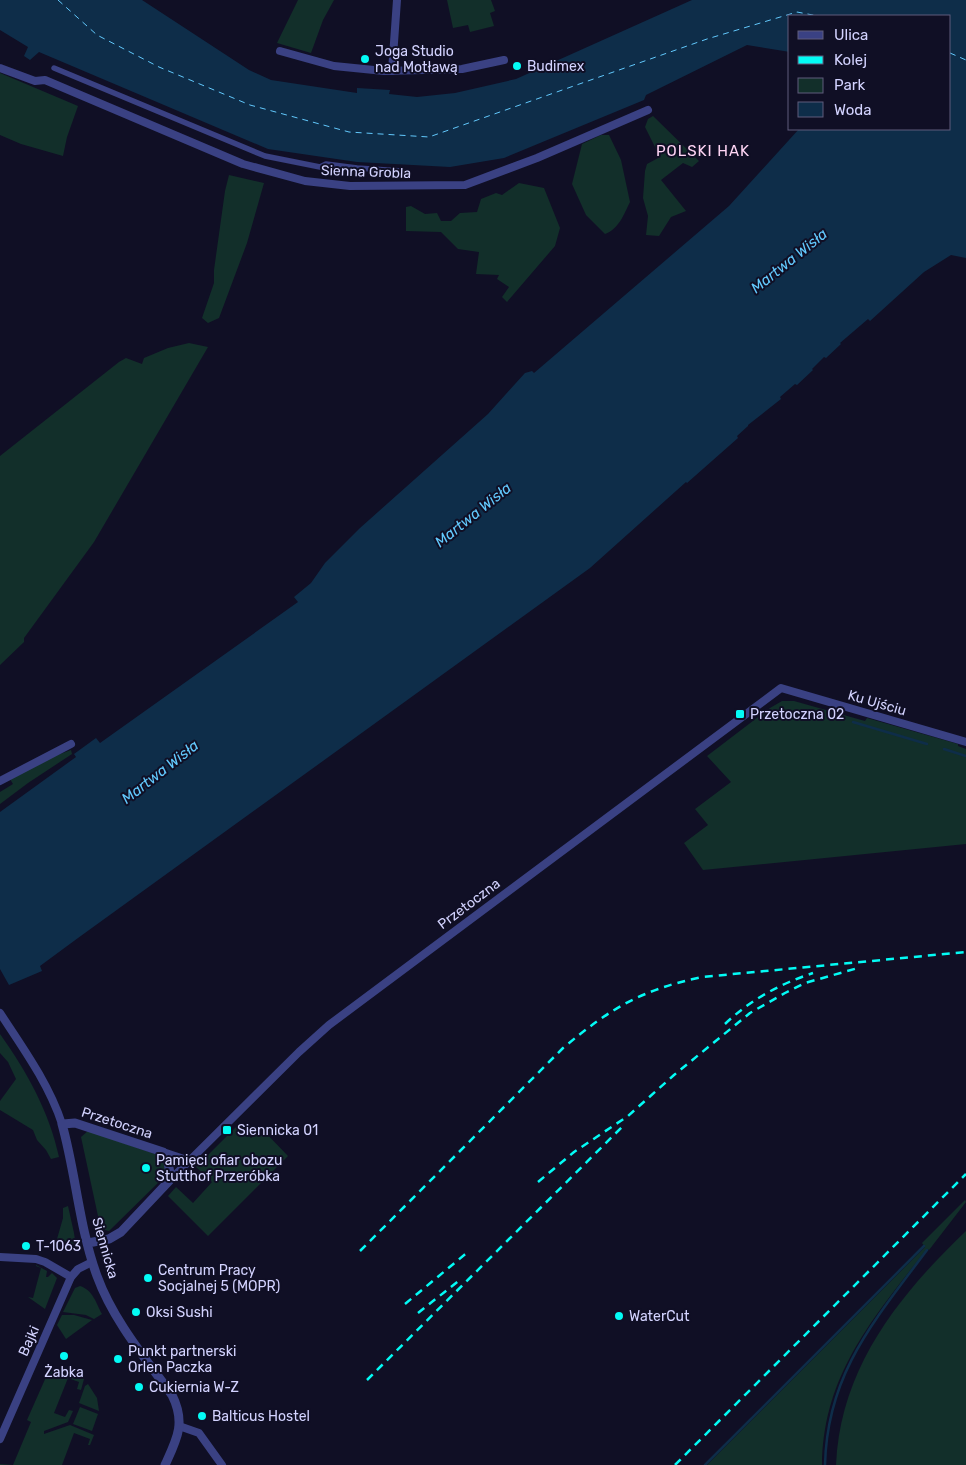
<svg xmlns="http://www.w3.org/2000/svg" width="966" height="1465" viewBox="0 0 966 1465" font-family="Rubik,sans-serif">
  <rect width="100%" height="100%" fill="#100f25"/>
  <g fill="#122f2a">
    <path d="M298,0H334L323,20L311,53L277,43Z"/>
    <path d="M447,0H491L495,11L490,13L494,26L470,32L468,25L453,28Z"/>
    <path d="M0,73L78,106L67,137L63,156L21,144L0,135Z"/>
    <path d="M653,116L699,161L692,167L683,163L661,180L686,211L671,217L659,236L646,235L648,216L643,198L645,171L647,164L660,157L645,127L648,119Z"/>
    <path d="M601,135H609L621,160L630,202C624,214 619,229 605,234L586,215L572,184L582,144Z"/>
    <path d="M229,175L264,183L247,243L219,318L208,323L202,318L214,283V270L225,191Z"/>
    <path d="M519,183L544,188L560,228L555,246L507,302L502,297L509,287L497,279L499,275L476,274L479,252L458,249L441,232L406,231V207L411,206L425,214L437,213L441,221H451L460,213L477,212L481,199L496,193L502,195Z"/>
    <path d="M189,343L208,347L94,542L24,638V642L0,665V456L119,362L126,358L142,364L144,358L168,348Z"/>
    <path d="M782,701H794L865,721L867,718L958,744V746L966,749V844L703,870L684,843L708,825L695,809L731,782L707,756L770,708Z"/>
    <path d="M71,750L72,754L28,783L0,804V792L13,784L10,779L52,757Z"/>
    <path d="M0,1034C27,1072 49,1111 59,1157L51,1159L46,1150L37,1140L33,1130L0,1110V1101L16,1079L8,1062L0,1053Z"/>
    <path d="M238,1125L251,1138L262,1129L288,1156L208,1236L168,1196L176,1187L193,1203L212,1182L196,1167Z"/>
    <path d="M88,1131L158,1155L164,1161L167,1172L163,1178L109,1231L105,1230L98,1216L81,1137Z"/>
    <path d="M965,1200L966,1202L929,1250L927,1249C874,1317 823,1374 822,1465H707L925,1247L922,1243Z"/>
    <path d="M68,1206L74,1233L75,1240L73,1245L70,1247L58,1241L57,1239L63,1218V1208Z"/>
    <path d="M966,1231V1465H836C840,1368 899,1295 966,1231Z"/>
    <path d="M36,1265L47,1271L46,1277H48L52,1273L57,1278L45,1309L28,1297L33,1298L41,1268L36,1266Z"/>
    <path d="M80,1286C93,1290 96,1303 102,1314L94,1319L86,1315L63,1312L75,1288Z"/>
    <path d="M62,1315H74L92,1320L66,1339L57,1325Z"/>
    <path d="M50,1368L71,1375L77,1370L84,1379L81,1390L77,1389L79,1382L68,1378L54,1413L65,1417L69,1410L73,1411L68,1422L44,1431V1434L70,1425L94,1435L90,1445H88L90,1439L74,1433L62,1465H0V1464L13,1465L31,1422L27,1420Z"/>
    <path d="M88,1384L97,1398L99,1411L79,1403L85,1386Z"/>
    <path d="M80,1407L98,1414L92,1431L73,1424Z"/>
  </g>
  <path fill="#0e2d49" d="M0,0H142L249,70L271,80L357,93V88L390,90L389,94L417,97L455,93L516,79L692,0H966V258L951,255L924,272L870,321L868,319L840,343L841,344L826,358L824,357L812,369L813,370L797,385L795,384L780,397L781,399L748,425V426L737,436L738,438L687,483L686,482L590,568L78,938L40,966L42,971L9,985L0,969V812L76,757L74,754L96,738L100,743L298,602L294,597L311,583L325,563L360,528L488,414L525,373L532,371L534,373L729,206L799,129H950V16H790V52L747,45L646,95L644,100L504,158L450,167L357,162L268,149L39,52L30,60L24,56L28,47L0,30Z"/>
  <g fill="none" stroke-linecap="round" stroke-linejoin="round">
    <g stroke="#0e2d49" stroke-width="2.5">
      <path d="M853,722L927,744"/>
      <path d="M944,749L966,756"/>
      <path d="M705,1465L924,1246"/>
      <path d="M825,1465C827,1373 875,1320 927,1250"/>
    </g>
    <g stroke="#62c9fd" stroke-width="1" stroke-dasharray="6 5" stroke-linecap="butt">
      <path d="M58,0L97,35L159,67L250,105L349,132L429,137L707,39L797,12L818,16"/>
      <path d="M950,53L966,60"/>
    </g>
    <path stroke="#3a4183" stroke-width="5.5" d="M54,68L265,156L320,167L326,164L357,168L402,171"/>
    <g stroke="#3a4183" stroke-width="8">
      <path d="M280,51L334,66L384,71L462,69L504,60"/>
      <path d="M0,68L35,81L45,80L243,164L305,181L350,186L465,185L537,158L648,110"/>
      <path d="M392,71L397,0"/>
      <path d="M0,781L71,744"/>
      <path d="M0,1013C23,1048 49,1084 62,1124"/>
      <path d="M163,1152L190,1161"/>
      <path d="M171,1179L299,1052L329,1025L781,688L966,742"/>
      <path d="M0,1257L36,1259L45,1262L71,1277"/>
      <path d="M179,1426L199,1433L222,1465"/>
      <path d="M0,1439L71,1277L78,1269L92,1262"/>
    </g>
    <path stroke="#3a4183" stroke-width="9" d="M88,1243L109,1239L121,1232L171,1179L168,1162L163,1152L75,1123L63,1124H62C76,1174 79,1227 97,1276C113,1320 145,1358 172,1395C186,1423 177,1439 165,1465"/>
    <g stroke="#03fbf5" stroke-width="2.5" stroke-dasharray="8 6" stroke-linecap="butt">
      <path d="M725,1024C750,1000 780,984 813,973"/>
      <path d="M538,1182L574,1152L628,1116L674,1075L750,1013L785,993L805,983L858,968"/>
      <path d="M360,1251L563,1048C611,1008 641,990 702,977L966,952"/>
      <path d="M405,1304L469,1251"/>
      <path d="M418,1313L461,1279"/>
      <path d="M367,1380L622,1127"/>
      <path d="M675,1465L966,1174"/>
    </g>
  </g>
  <g fill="#03fbf5" stroke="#100f25" stroke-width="2">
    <circle cx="365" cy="59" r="5"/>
    <circle cx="517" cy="66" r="5"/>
    <rect x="735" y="709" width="10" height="10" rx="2.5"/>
    <rect x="222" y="1125" width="10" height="10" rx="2.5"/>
    <circle cx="146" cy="1168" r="5"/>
    <circle cx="26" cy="1246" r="5"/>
    <circle cx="148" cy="1278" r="5"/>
    <circle cx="136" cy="1312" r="5"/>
    <circle cx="619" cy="1316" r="5"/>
    <circle cx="64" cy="1356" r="5"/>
    <circle cx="118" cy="1359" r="5"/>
    <circle cx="139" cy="1387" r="5"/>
    <circle cx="202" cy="1416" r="5"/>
  </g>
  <g text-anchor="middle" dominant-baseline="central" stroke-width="4" stroke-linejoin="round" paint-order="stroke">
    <g font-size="14" fill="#d3d3ff" stroke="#100f25" text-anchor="start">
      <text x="375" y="51">Joga Studio<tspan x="375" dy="16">nad Motławą</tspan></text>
      <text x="527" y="66">Budimex</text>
      <text x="750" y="714">Przetoczna 02</text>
      <text x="237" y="1130">Siennicka 01</text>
      <text x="156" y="1160">Pamięci ofiar obozu<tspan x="156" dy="16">Stutthof Przeróbka</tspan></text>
      <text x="36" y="1246">T-1063</text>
      <text x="158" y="1270">Centrum Pracy<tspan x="158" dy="16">Socjalnej 5 (MOPR)</tspan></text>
      <text x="146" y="1312">Oksi Sushi</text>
      <text x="629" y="1316">WaterCut</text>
      <text x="128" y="1351">Punkt partnerski<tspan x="128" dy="16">Orlen Paczka</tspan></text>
      <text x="64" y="1372" text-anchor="middle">Żabka</text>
      <text x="149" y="1387">Cukiernia W-Z</text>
      <text x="212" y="1416">Balticus Hostel</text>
    </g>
    <g font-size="14" fill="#d3d3ff" stroke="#100f25">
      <text transform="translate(366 172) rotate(2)">Sienna Grobla</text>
      <text transform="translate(877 703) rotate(16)">Ku Ujściu</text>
      <text transform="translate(469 904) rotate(-37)">Przetoczna</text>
      <text transform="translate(117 1123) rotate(18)">Przetoczna</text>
      <text transform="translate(105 1248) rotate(74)">Siennicka</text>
      <text transform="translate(29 1341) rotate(-66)">Bajki</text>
    </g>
    <g font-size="15" letter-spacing="1" fill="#ffd5f5" stroke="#100f25">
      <text x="703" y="151">POLSKI HAK</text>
    </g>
    <g font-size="15" font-style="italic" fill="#62c9fd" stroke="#100f25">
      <text transform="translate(789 261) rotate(-39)">Martwa Wisła</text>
      <text transform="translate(473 515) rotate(-39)">Martwa Wisła</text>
      <text transform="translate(160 772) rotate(-38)">Martwa Wisła</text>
    </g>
  </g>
  <rect x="788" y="15" width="162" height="115" fill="#100f25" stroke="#5e5d7c"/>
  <rect x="798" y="31" width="25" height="8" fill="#3a4183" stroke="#5e5d7c"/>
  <text x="834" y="40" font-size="15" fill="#d3d3ff">Ulica</text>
  <rect x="798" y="56" width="25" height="8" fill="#03fbf5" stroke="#5e5d7c"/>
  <text x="834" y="65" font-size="15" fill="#d3d3ff">Kolej</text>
  <rect x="798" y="78" width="25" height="15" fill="#122f2a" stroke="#5e5d7c"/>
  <text x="834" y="90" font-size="15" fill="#d3d3ff">Park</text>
  <rect x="798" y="102" width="25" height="15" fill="#0e2d49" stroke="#5e5d7c"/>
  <text x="834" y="115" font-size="15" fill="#d3d3ff">Woda</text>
</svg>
